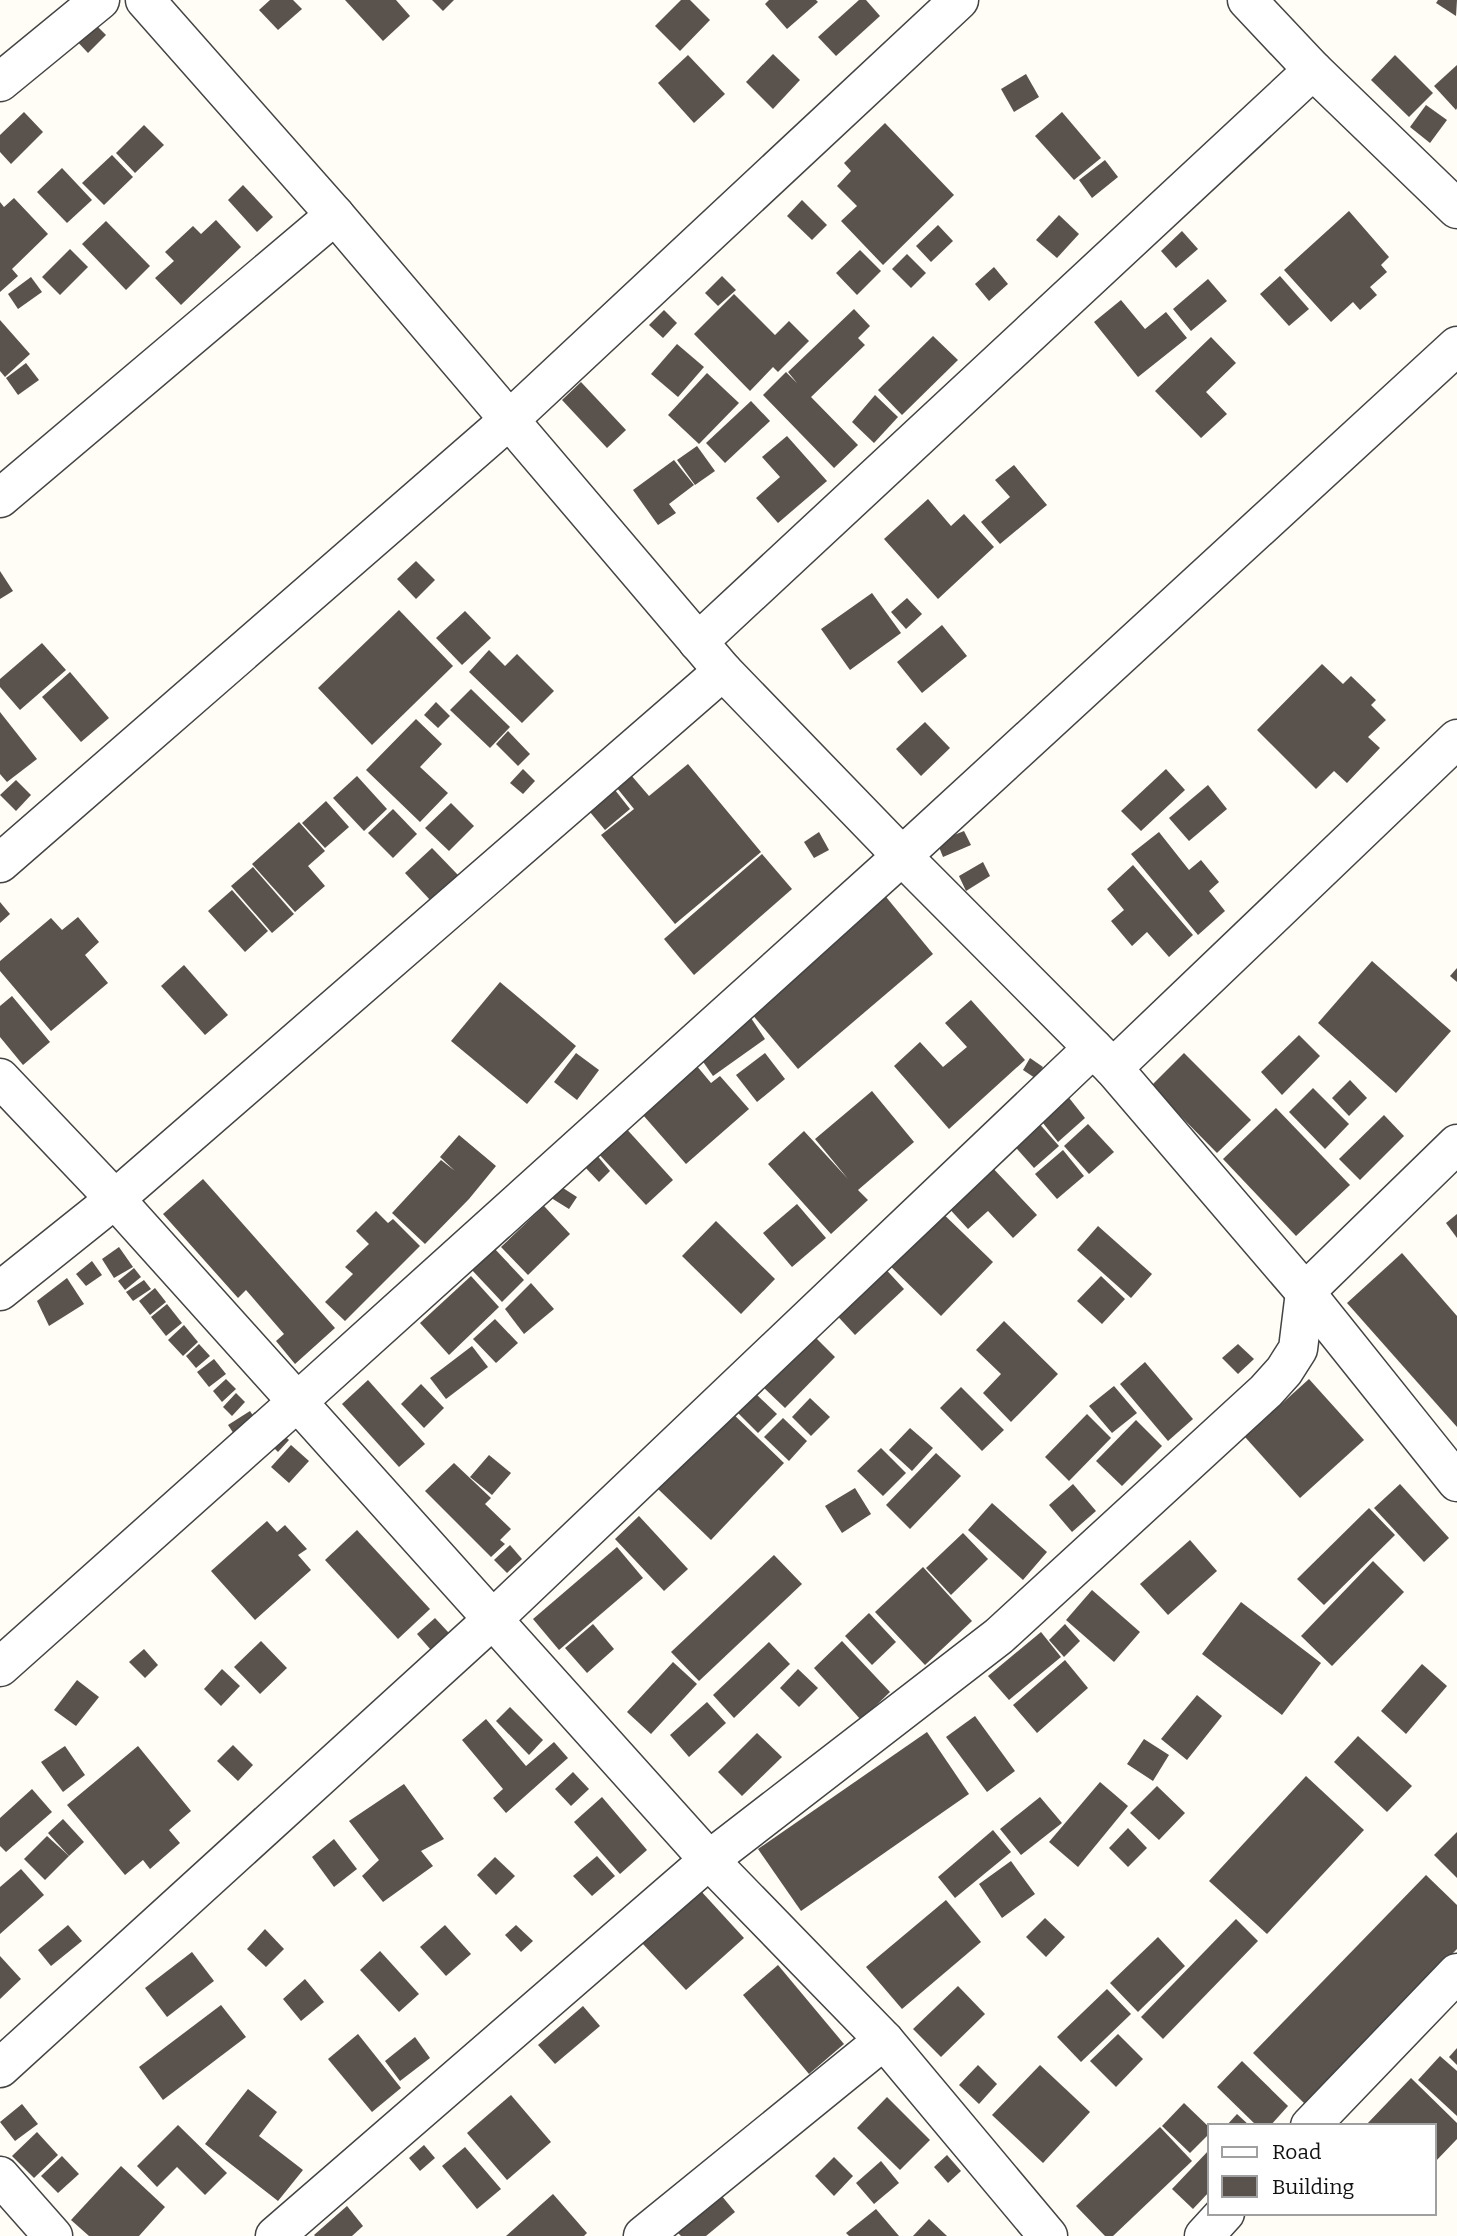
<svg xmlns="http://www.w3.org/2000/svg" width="1457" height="2236" viewBox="0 0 1457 2236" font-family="Bitter,serif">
  <rect width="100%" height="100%" fill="#fffdf5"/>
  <g fill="#5a524d">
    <path d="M270,0H293L302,9L278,30L259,10Z"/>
    <path d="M345,0H396L410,16L383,41Z"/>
    <path d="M432,0H454L443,11Z"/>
    <path d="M681,0H690L710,20L680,51L655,26Z"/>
    <path d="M769,0H816L818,2L787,29L765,4Z"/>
    <path d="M859,0H866L880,16L836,56L818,37Z"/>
    <path d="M1438,0H1457L1456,16L1436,3Z"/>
    <path d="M91,20L106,35L88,53L73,37Z"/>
    <path d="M773,54L800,80L773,109L746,82Z"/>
    <path d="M688,55L725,94L694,123L658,83Z"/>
    <path d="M1395,55L1433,93L1409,117L1371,80Z"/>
    <path d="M1457,65V108L1456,110L1434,86Z"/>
    <path d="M1026,74L1039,97L1014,112L1001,89Z"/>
    <path d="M1426,105L1447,120L1430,143L1410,127Z"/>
    <path d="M24,112L43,132L11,164L0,152V135Z"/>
    <path d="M1062,112L1101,158L1074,180L1035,136Z"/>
    <path d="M885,123L954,195L883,265L841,221L857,206L837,186L851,171L844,163Z"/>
    <path d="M144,125L164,145L135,173L116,153Z"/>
    <path d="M112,155L133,177L104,205L82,183Z"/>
    <path d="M1105,160L1118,177L1092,198L1079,180Z"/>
    <path d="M62,168L92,200L67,223L37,192Z"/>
    <path d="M243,185L273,217L257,232L228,200Z"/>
    <path d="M14,198L48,234L12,269L18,276L0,292V202L4,207Z"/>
    <path d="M802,200L827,225L812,240L787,216Z"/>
    <path d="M1349,211L1389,257L1381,265L1387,272L1370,287L1377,295L1360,310L1353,302L1331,322L1284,270Z"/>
    <path d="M1059,215L1079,234L1057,258L1036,240Z"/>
    <path d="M216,220L241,247L181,305L155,278L174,261L165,252L193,226L201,234Z"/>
    <path d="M106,221L150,266L126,290L82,244Z"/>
    <path d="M938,225L953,241L931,262L916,246Z"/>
    <path d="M1182,231L1198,249L1176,268L1161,251Z"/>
    <path d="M70,249L88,267L60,295L42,277Z"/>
    <path d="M860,250L881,271L857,295L836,273Z"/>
    <path d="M907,254L926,273L911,288L892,269Z"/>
    <path d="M994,267L1008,284L989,301L975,284Z"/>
    <path d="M722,276L736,290L718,306L705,293Z"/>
    <path d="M1280,276L1309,309L1289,326L1260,294Z"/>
    <path d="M31,277L42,292L18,309L8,294Z"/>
    <path d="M1208,279L1227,301L1191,331L1173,309Z"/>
    <path d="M734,294L775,335L789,321L809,341L778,372L773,367L750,391L694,334Z"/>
    <path d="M1121,300L1145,329L1166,312L1187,338L1138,377L1094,322Z"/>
    <path d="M854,309L870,326L858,338L865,345L811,397L858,445L834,468L763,395L786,372L797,383L788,372Z"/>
    <path d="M664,310L677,323L663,338L649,325Z"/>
    <path d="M0,320L30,354L5,377L0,371Z"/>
    <path d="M933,336L958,360L902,415L878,390Z"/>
    <path d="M1211,337L1236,363L1206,392L1227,414L1201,438L1155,391Z"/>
    <path d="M677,344L704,367L678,397L651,374Z"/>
    <path d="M26,363L39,380L18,395L6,378Z"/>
    <path d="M707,373L739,403L699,444L668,415Z"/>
    <path d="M581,382L626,430L607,448L562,400Z"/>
    <path d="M875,395L898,417L874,443L852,422Z"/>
    <path d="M751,401L770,421L725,463L706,443Z"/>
    <path d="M787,436L827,481L778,523L756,498L780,477L762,457Z"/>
    <path d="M697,446L715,471L695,485L677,460Z"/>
    <path d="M674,460L694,485L669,504L676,513L658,525L633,490Z"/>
    <path d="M1014,465L1047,505L1000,544L981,522L1010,497L995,480Z"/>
    <path d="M928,499L951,526L964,514L994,547L938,599L884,539Z"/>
    <path d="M416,561L435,580L416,599L397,579Z"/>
    <path d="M0,571L13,591L0,599Z"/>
    <path d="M872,593L901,633L850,670L821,629Z"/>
    <path d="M907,598L922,614L906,629L891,612Z"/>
    <path d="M399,610L453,666L372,745L318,688Z"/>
    <path d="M465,611L491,638L462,665L436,638Z"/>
    <path d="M942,625L967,656L922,693L897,662Z"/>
    <path d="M42,643L66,670L20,710L0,687V679Z"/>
    <path d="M489,650L505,666L517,654L554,691L522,723L469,672Z"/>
    <path d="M1322,664L1343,684L1351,676L1376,700L1371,705L1386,720L1368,737L1380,748L1347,783L1334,771L1316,789L1257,730Z"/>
    <path d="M70,672L109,718L81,742L42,697Z"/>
    <path d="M471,689L510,727L490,748L450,710Z"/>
    <path d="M436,702L450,716L438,728L424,715Z"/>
    <path d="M0,712L37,759L7,782L0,774Z"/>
    <path d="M416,719L442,744L420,767L448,793L420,822L366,770Z"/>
    <path d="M925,722L950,748L921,776L896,749Z"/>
    <path d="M508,731L530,754L518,766L496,744Z"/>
    <path d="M688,764L761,852L675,924L601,835L634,809L617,788L631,775L649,796Z"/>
    <path d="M523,769L535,781L523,794L510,783Z"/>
    <path d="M1166,769L1185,790L1141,831L1121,811Z"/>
    <path d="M357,776L387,809L364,831L333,798Z"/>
    <path d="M16,780L31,795L16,811L0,795Z"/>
    <path d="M1208,785L1227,809L1189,841L1169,818Z"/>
    <path d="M615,790L630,809L605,830L590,812Z"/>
    <path d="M326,801L349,827L325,848L302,823Z"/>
    <path d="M451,803L474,826L449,851L425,828Z"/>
    <path d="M393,809L417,834L393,858L368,833Z"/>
    <path d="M299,822L325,851L308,866L325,886L295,912L252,864Z"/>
    <path d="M964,831L971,845L943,857L937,842Z"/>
    <path d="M819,832L829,850L814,858L804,842Z"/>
    <path d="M1159,832L1189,870L1201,860L1219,882L1209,891L1225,911L1198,935L1131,854Z"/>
    <path d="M432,848L458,875L431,901L405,873Z"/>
    <path d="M762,854L792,889L694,975L664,939Z"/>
    <path d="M983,862L990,876L966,891L959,876Z"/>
    <path d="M1133,865L1193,935L1169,957L1147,932L1132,946L1111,921L1124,910L1107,889Z"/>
    <path d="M253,867L294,914L272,933L231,886Z"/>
    <path d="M232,890L268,931L245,952L208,911Z"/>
    <path d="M882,892L933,954L798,1069L746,1007Z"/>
    <path d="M0,902L10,914L0,923Z"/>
    <path d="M78,917L99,942L85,955L108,983L51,1031L0,971V961L51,918L62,930Z"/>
    <path d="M1372,961L1451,1031L1396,1093L1318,1023Z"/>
    <path d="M184,965L228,1015L205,1035L161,986Z"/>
    <path d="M1457,968V982L1450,976Z"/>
    <path d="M500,982L576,1046L527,1104L451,1041Z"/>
    <path d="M12,996L50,1042L23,1065L0,1037V1006Z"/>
    <path d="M971,1000L1025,1060L949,1129L894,1066L920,1042L943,1067L967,1047L945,1023Z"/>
    <path d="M749,1015L765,1039L713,1076L697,1053Z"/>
    <path d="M1299,1035L1320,1056L1282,1095L1261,1072Z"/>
    <path d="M576,1053L599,1070L577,1100L554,1082Z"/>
    <path d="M765,1053L785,1079L757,1102L736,1075Z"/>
    <path d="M1184,1053L1251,1120L1217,1153L1151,1086Z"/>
    <path d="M1030,1058L1043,1067L1035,1078L1023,1070Z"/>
    <path d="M691,1059L711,1083L720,1076L749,1109L686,1164L636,1107Z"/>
    <path d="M1350,1080L1367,1098L1349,1116L1332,1098Z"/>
    <path d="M1313,1088L1349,1124L1325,1149L1289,1112Z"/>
    <path d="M872,1091L914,1142L858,1190L868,1200L831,1234L768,1164L804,1131L848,1179L815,1139Z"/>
    <path d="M1066,1094L1085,1118L1058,1142L1039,1118Z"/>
    <path d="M1276,1108L1350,1185L1296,1236L1223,1159Z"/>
    <path d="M1384,1115L1404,1136L1360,1180L1339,1159Z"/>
    <path d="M1036,1120L1059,1146L1034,1168L1011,1142Z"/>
    <path d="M1088,1124L1114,1152L1089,1174L1064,1146Z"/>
    <path d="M623,1125L673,1180L646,1205L595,1150Z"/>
    <path d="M459,1135L496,1166L469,1199L425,1244L392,1213L441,1160L455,1171L440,1157Z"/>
    <path d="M1063,1150L1084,1176L1057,1199L1035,1174Z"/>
    <path d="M595,1153L610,1171L599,1182L583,1165Z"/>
    <path d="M989,1164L1037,1215L1013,1238L988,1211L968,1229L946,1205Z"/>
    <path d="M203,1179L335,1328L295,1364L276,1341L284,1334L246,1290L238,1298L163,1214Z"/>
    <path d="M569,1179L563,1188L577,1197L569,1209L548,1196Z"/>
    <path d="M797,1204L826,1238L792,1267L763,1233Z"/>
    <path d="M934,1205L993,1262L941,1316L882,1258Z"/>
    <path d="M544,1206L570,1234L528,1275L501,1247Z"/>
    <path d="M376,1211L388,1223L393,1219L420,1246L345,1321L325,1302L353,1274L345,1267L369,1244L356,1231Z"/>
    <path d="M1457,1214V1238L1446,1223Z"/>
    <path d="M716,1221L775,1279L741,1314L682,1256Z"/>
    <path d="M1098,1226L1152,1274L1131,1298L1077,1250Z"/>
    <path d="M119,1247L133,1267L114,1278L102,1259Z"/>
    <path d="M493,1247L524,1280L502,1302L471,1269Z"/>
    <path d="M1402,1253L1457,1316V1427L1347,1303Z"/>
    <path d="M92,1261L102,1275L86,1286L76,1274Z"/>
    <path d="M880,1263L904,1289L855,1335L831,1309Z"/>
    <path d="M134,1268L141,1277L125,1290L118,1281Z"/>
    <path d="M471,1276L499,1307L449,1355L420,1323Z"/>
    <path d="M1101,1276L1125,1299L1102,1324L1077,1301Z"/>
    <path d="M67,1278L84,1304L49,1326L37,1301Z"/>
    <path d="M144,1280L151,1289L133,1301L126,1292Z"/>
    <path d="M531,1283L554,1309L524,1334L505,1309Z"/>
    <path d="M155,1288L166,1302L150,1315L139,1301Z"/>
    <path d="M167,1304L182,1323L166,1336L151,1317Z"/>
    <path d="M495,1319L518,1343L496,1363L473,1339Z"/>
    <path d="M1004,1321L1058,1374L1011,1422L983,1393L1001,1374L976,1350Z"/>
    <path d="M184,1325L198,1342L183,1356L168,1340Z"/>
    <path d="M813,1335L835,1357L785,1408L762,1386Z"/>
    <path d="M199,1344L210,1356L196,1368L186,1356Z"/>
    <path d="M1238,1344L1254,1359L1238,1374L1222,1358Z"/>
    <path d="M472,1346L488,1367L446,1399L430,1378Z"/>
    <path d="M214,1359L226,1374L209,1387L197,1372Z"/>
    <path d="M1145,1362L1193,1419L1168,1441L1120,1384Z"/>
    <path d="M226,1379L236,1389L222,1402L213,1391Z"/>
    <path d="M1309,1379L1364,1440L1300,1498L1245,1437Z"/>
    <path d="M368,1380L425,1444L399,1467L342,1404Z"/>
    <path d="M421,1384L444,1408L424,1428L401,1404Z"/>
    <path d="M1114,1386L1137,1413L1112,1433L1089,1406Z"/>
    <path d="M961,1387L1004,1430L982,1451L940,1408Z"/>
    <path d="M236,1393L245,1402L232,1416L223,1407Z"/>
    <path d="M757,1395L777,1414L758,1433L738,1413Z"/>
    <path d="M810,1398L830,1417L811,1436L792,1417Z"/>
    <path d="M250,1411L259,1425L238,1440L228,1425Z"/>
    <path d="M730,1411L784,1463L711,1540L657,1488Z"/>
    <path d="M1087,1414L1111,1438L1069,1481L1045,1457Z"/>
    <path d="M783,1418L807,1441L789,1461L764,1437Z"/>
    <path d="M1136,1420L1162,1446L1122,1486L1096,1461Z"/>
    <path d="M910,1428L933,1448L912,1471L889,1450Z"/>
    <path d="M281,1433L289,1440L278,1452L270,1444Z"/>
    <path d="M291,1445L309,1461L289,1483L271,1467Z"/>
    <path d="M881,1448L906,1473L883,1496L857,1471Z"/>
    <path d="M936,1453L961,1476L910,1529L886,1505Z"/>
    <path d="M489,1455L511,1473L492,1495L470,1477Z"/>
    <path d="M454,1463L491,1498L485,1504L511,1529L500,1540L505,1544L491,1557L425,1491Z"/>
    <path d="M1073,1484L1096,1511L1072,1532L1049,1505Z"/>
    <path d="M1400,1484L1449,1538L1424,1562L1374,1508Z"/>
    <path d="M855,1488L871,1514L842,1533L825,1506Z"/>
    <path d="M992,1503L1047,1552L1023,1580L968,1530Z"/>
    <path d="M1369,1508L1395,1535L1324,1605L1297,1579Z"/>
    <path d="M639,1516L688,1569L664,1591L615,1539Z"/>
    <path d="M267,1521L277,1532L285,1525L307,1549L298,1555L311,1570L255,1620L211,1571Z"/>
    <path d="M357,1530L430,1609L398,1639L325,1560Z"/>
    <path d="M963,1533L988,1559L951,1595L926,1568Z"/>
    <path d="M1190,1540L1217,1571L1168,1615L1140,1584Z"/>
    <path d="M510,1545L522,1559L507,1573L494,1560Z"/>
    <path d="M617,1547L643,1578L559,1650L533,1619Z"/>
    <path d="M774,1555L802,1584L699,1681L671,1652Z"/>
    <path d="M1373,1561L1404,1592L1332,1666L1301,1636Z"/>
    <path d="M923,1567L972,1621L925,1665L875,1612Z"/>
    <path d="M1092,1590L1140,1632L1114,1662L1066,1620Z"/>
    <path d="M1241,1602L1321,1663L1282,1715L1202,1654Z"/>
    <path d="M869,1613L896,1642L872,1665L845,1636Z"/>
    <path d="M435,1618L449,1633L431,1650L417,1634Z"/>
    <path d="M593,1624L614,1649L587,1673L565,1648Z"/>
    <path d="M1065,1624L1080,1641L1064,1657L1049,1640Z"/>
    <path d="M1041,1632L1061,1657L1009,1700L988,1676Z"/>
    <path d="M261,1641L287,1668L260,1694L234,1667Z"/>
    <path d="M842,1641L890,1692L861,1720L814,1668Z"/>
    <path d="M769,1642L790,1664L734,1718L713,1695Z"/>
    <path d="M144,1649L158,1665L145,1678L129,1662Z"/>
    <path d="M1065,1660L1088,1688L1037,1733L1013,1705Z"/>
    <path d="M673,1662L697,1684L651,1734L627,1712Z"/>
    <path d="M1422,1664L1447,1686L1406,1734L1381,1711Z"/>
    <path d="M222,1669L240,1686L221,1706L204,1689Z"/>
    <path d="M798,1669L818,1688L799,1707L780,1688Z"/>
    <path d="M77,1680L99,1697L76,1726L54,1710Z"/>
    <path d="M1197,1695L1222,1716L1187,1760L1161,1739Z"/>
    <path d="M707,1702L726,1723L689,1757L670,1735Z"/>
    <path d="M510,1707L543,1740L529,1755L496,1721Z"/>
    <path d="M975,1716L1015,1771L987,1792L946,1737Z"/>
    <path d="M486,1719L526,1766L554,1742L568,1758L506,1813L493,1798L503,1789L462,1740Z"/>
    <path d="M927,1732L969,1794L801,1911L758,1849Z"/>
    <path d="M757,1733L782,1757L742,1796L718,1772Z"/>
    <path d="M1358,1736L1412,1786L1387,1812L1334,1762Z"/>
    <path d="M1144,1739L1169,1755L1153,1781L1127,1764Z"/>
    <path d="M233,1745L253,1765L238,1781L217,1761Z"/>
    <path d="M65,1746L85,1775L63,1792L41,1762Z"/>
    <path d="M138,1746L191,1811L169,1830L180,1843L150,1869L143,1860L125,1875L67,1805Z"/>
    <path d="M573,1772L589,1789L571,1806L555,1789Z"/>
    <path d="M1306,1776L1364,1830L1267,1934L1209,1881Z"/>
    <path d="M1100,1782L1128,1806L1078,1867L1049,1842Z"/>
    <path d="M404,1784L444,1839L421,1851L433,1866L383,1902L362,1876L379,1860L349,1821Z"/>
    <path d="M1157,1786L1185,1813L1159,1840L1130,1813Z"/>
    <path d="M32,1789L52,1812L6,1852L0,1846V1818Z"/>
    <path d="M602,1797L647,1850L620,1874L574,1822Z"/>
    <path d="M1040,1797L1062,1823L1021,1855L1000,1829Z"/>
    <path d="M63,1819L84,1842L69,1856L48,1833Z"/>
    <path d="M1128,1828L1147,1848L1128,1867L1109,1848Z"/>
    <path d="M993,1830L1011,1852L955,1898L938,1877Z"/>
    <path d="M1457,1832V1878L1434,1855Z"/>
    <path d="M47,1836L69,1856L45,1880L24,1859Z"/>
    <path d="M334,1839L357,1869L334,1887L312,1857Z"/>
    <path d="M597,1856L615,1876L592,1896L573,1876Z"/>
    <path d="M495,1857L515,1876L496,1895L477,1875Z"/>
    <path d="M1011,1861L1035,1894L1002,1918L979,1884Z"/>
    <path d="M21,1869L44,1895L0,1934V1887Z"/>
    <path d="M1426,1875L1457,1905V1949L1305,2104L1253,2053Z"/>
    <path d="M700,1890L744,1938L686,1990L642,1943Z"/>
    <path d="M946,1900L981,1942L902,2009L866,1967Z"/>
    <path d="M1045,1918L1065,1937L1046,1957L1026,1937Z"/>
    <path d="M1236,1919L1258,1941L1163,2039L1141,2017Z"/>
    <path d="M68,1925L82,1941L51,1966L38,1950Z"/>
    <path d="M445,1925L471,1954L446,1976L420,1947Z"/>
    <path d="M516,1925L533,1941L521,1952L505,1935Z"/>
    <path d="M265,1929L284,1949L266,1967L247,1949Z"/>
    <path d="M1158,1937L1185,1966L1138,2012L1110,1983Z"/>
    <path d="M380,1951L419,1994L399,2012L360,1970Z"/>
    <path d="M192,1952L214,1981L167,2017L145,1988Z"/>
    <path d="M0,1956L21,1979L0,1999Z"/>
    <path d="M778,1965L844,2044L809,2074L743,1995Z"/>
    <path d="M305,1979L324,2002L301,2021L283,1999Z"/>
    <path d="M958,1986L985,2014L941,2057L913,2029Z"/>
    <path d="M1107,1989L1131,2014L1081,2062L1057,2037Z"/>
    <path d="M221,2005L246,2037L163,2100L139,2067Z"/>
    <path d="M583,2006L600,2026L555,2064L538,2045Z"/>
    <path d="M358,2034L401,2088L372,2112L328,2059Z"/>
    <path d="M1118,2034L1143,2059L1116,2087L1090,2061Z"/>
    <path d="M415,2037L430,2058L400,2081L385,2061Z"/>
    <path d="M1457,2048V2065L1449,2057Z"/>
    <path d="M1440,2056L1457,2071V2116L1418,2080Z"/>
    <path d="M1242,2061L1288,2106L1270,2126H1257L1217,2087Z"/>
    <path d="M978,2065L997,2084L979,2104L959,2085Z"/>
    <path d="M1040,2065L1090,2112L1043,2163L992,2115Z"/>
    <path d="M1411,2078L1457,2123V2139L1434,2163V2126H1365Z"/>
    <path d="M248,2089L277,2112L259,2136L303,2170L278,2201L205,2144Z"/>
    <path d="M511,2095L551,2142L507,2180L467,2133Z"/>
    <path d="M887,2097L930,2140L900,2170L857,2128Z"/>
    <path d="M1184,2103L1210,2128V2133L1190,2153L1162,2126Z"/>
    <path d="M22,2104L38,2124L15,2141L0,2122Z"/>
    <path d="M1237,2114L1250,2126H1226Z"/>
    <path d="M178,2125L227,2173L205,2195L177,2167L157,2187L137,2166Z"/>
    <path d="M1160,2127L1192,2161L1113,2236H1105L1076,2206Z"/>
    <path d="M37,2132L58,2155L34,2178L12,2156Z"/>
    <path d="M424,2145L435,2158L420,2171L409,2158Z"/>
    <path d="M465,2147L501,2189L477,2209L442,2166Z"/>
    <path d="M1210,2149V2191L1193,2209L1172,2189Z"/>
    <path d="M947,2155L961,2171L948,2183L934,2167Z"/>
    <path d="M62,2156L79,2174L58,2193L41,2176Z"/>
    <path d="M834,2157L853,2176L834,2196L815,2176Z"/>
    <path d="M881,2161L899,2183L874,2204L856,2183Z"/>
    <path d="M121,2166L165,2207L139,2236H89L71,2220Z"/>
    <path d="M553,2194L587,2233L584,2236H506Z"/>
    <path d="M721,2195L735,2212L706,2236H681L677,2232Z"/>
    <path d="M347,2206L363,2226L352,2236H315L314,2235Z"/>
    <path d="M876,2209L899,2236H849L846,2233Z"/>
    <path d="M929,2219L947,2236H913Z"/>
  </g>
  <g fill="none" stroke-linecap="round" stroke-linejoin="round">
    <g stroke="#444" stroke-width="41">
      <g id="minor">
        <path d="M145,0L335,215L723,671L902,856L1113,1068L1305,1292L1457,1482"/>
        <path d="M1247,0L1313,70L1457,209"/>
        <path d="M0,82L100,0"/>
        <path d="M0,498L335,215"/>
        <path d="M698,642L1313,70"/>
        <path d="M0,863L509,420L959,0"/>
        <path d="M1113,1068L1457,739"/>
        <path d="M0,1078L115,1199L709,1860L884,2040L1048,2236"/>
        <path d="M0,1291L115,1199L723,671"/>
        <path d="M0,1667L297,1402L902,856L1457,346"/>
        <path d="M0,2068L493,1619L1093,1048"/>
        <path d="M1310,2126L1457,1973"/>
        <path d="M0,2176L53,2236"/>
        <path d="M275,2236L709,1860L999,1636L1266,1391L1284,1371L1298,1349L1305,1292L1457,1144"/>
        <path d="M643,2236L884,2040"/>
        <path d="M1204,2236L1225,2213"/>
      </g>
    </g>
    <use href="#minor" stroke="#fff" stroke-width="38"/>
  </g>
  <rect x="1208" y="2124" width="228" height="91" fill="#ffffff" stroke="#a0a0a0" stroke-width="2"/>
  <rect x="1222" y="2147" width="35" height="10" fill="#ffffff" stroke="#a0a0a0" stroke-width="2"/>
  <text x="1272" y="2159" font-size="21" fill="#111111">Road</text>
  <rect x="1222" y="2176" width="35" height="21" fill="#5a524d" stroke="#a0a0a0" stroke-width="2"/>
  <text x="1272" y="2194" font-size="21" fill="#111111">Building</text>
</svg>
